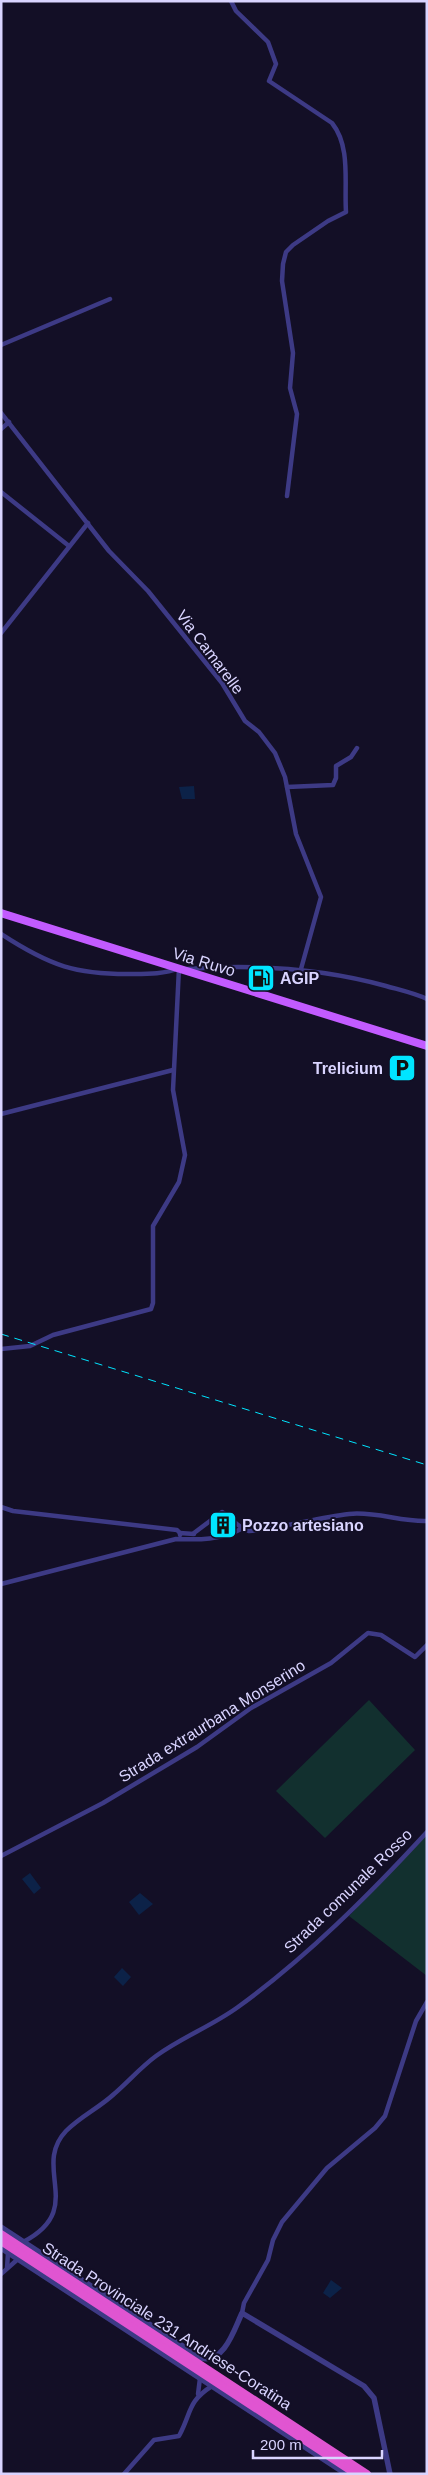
<svg xmlns="http://www.w3.org/2000/svg" width="428" height="2475" viewBox="0 0 428 2475" font-family="Arial,sans-serif">
  <rect width="100%" height="100%" fill="#130f26"/>
  <g fill="#12302f">
    <path d="M369,1700L415,1750L325,1838L276,1791Z"/>
    <path d="M427,1835V1976L349,1916Z"/>
  </g>
  <g fill="#0c2248">
    <path d="M194,786L195,799H182L179,787Z"/>
    <path d="M30,1873L41,1888L34,1894L22,1879Z"/>
    <path d="M140,1893L153,1904L139,1915L129,1902Z"/>
    <path d="M122,1968L131,1977L123,1986L114,1977Z"/>
    <path d="M331,2280L342,2288L330,2298L323,2293Z"/>
  </g>
  <g fill="none" stroke-linecap="round" stroke-linejoin="round">
    <g stroke="#3d3a85" stroke-width="4.5">
      <path d="M231,1L236,11L268,42L276,64L269,81L332,123C351,147 344,182 346,212L328,221L293,245L286,252L283,264L282,281L293,353L290,388L297,414L287,496"/>
      <path d="M1,345L110,299"/>
      <path d="M1,413L109,551L148,591L222,683L245,721L259,732L275,753L285,777L296,834L321,897L301,969"/>
      <path d="M1,429L9,422"/>
      <path d="M1,492L69,546"/>
      <path d="M1,633L88,523"/>
      <path d="M287,787L333,785L336,778V766L351,757L357,748"/>
      <path d="M1,934C50,966 76,975 134,974C149,974 165,974 179,968L173,1090L185,1155L179,1182L153,1226V1303L151,1309L53,1335L30,1346L1,1349"/>
      <path d="M187,969C255,964 320,968 386,986C400,990 414,993 427,999"/>
      <path d="M1,1114L173,1070"/>
      <path d="M1,1507L13,1511L177,1530L180,1533"/>
      <path d="M194,1533L222,1512C232,1518 238,1528 249,1531C283,1528 315,1518 349,1514C375,1511 401,1522 427,1521"/>
      <path d="M180,1535V1533L194,1534"/>
      <path d="M1,1584L176,1539C199,1540 221,1540 241,1529"/>
      <path d="M1,1856L103,1803L197,1747L251,1708L331,1663L368,1633L381,1635L415,1657L427,1645"/>
      <path d="M23,2242C87,2209 31,2168 66,2131C81,2116 99,2108 114,2094C128,2082 141,2067 156,2056C182,2037 212,2026 238,2007C307,1957 369,1895 427,1832"/>
      <path d="M7,2268L8,2253"/>
      <path d="M1,2274L18,2259"/>
      <path d="M242,2313L244,2303L268,2260L273,2240L282,2222L327,2168L375,2128L385,2116L416,2021L427,2002"/>
      <path d="M198,2394L200,2378"/>
      <path d="M124,2474L154,2440L179,2436C192,2412 187,2402 212,2386"/>
    </g>
    <g stroke="#3d3a85" stroke-width="5.5">
      <path d="M1,2227L201,2358C224,2364 234,2330 242,2313L364,2386L374,2398L390,2474"/>
      <path d="M1,2248L346,2474"/>
    </g>
    <path stroke="#c25bff" stroke-width="8" d="M1,913L427,1046"/>
    <g stroke="#e055d1" stroke-width="8">
      <path d="M1,2234L367,2474"/>
      <path d="M1,2241L356,2474"/>
    </g>
    <path stroke="#00e5ff" stroke-width="1" stroke-dasharray="8 6" stroke-linecap="butt" d="M1,1334L427,1465"/>
  </g>
  <defs>
    <g id="fuel-square" transform="scale(1.4375)"><rect x="-9" y="-9" width="18" height="18" rx="4" fill="#00e5ff" stroke="#130f26"/><path d="M-5.5-6h7V0h2V4h1.3V-2.5L3-4.5l.8-.8L6-3V5H2.5V1h-1V6h-7ZM-4.2-4.7v3.2H.2V-4.7Z" fill="#111"/></g>
    <g id="parking-square" transform="scale(1.4375)"><rect x="-9" y="-9" width="18" height="18" rx="4" fill="#00e5ff" stroke="#130f26"/><path d="M-3.5-5.5H1a3.5 3.5 0 0 1 0 7H-1V5.5H-3.5ZM-1-3.4V-.6H.8a1.4 1.4 0 0 0 0-2.8Z" fill="#111"/></g>
    <g id="building-square" transform="scale(1.4375)"><rect x="-9" y="-9" width="18" height="18" rx="4" fill="#00e5ff" stroke="#130f26"/><path d="M-4-6H4V6H1V3H-1V6H-4ZM-2.5-4.3h1.7v1.8h-1.7ZM.8-4.3h1.7v1.8H.8ZM-2.5-1h1.7V.8h-1.7ZM.8-1h1.7V.8H.8Z" fill="#111"/></g>
  </defs>
  <g fill-rule="evenodd">
    <use href="#fuel-square" x="261" y="978"/>
    <use href="#parking-square" x="402" y="1068"/>
    <use href="#building-square" x="223" y="1525"/>
  </g>
  <g text-anchor="middle" dominant-baseline="central" stroke-width="4" stroke-linejoin="round" paint-order="stroke">
    <g font-size="16" fill="#d9d4ff" stroke="#130f26">
      <text transform="translate(210 652) rotate(53)">Via Camarelle</text>
      <text transform="translate(204 962) rotate(17)">Via Ruvo</text>
      <text transform="translate(212 1721) rotate(-32)">Strada extraurbana Monserino</text>
      <text transform="translate(348 1891) rotate(-44)">Strada comunale Rosso</text>
      <text transform="translate(167 2326) rotate(33)">Strada Provinciale 231 Andriese-Coratina</text>
    </g>
    <g font-size="16" font-weight="bold" fill="#d9d4ff" stroke="#130f26" text-anchor="start">
      <text x="280" y="978">AGIP</text>
      <text x="383" y="1068" text-anchor="end">Trelicium</text>
      <text x="242" y="1525">Pozzo artesiano</text>
    </g>
  </g>
  <rect width="428" height="2475" fill="none" stroke="#d9d4ff" stroke-width="5"/>
  <path d="M253 2450v8h129v-8" fill="none" stroke="#d9d4ff" stroke-width="2.5"/>
  <text x="260" y="2450" font-size="15" fill="#d9d4ff" stroke="#130f26" stroke-width="4" paint-order="stroke">200 m</text>
</svg>
